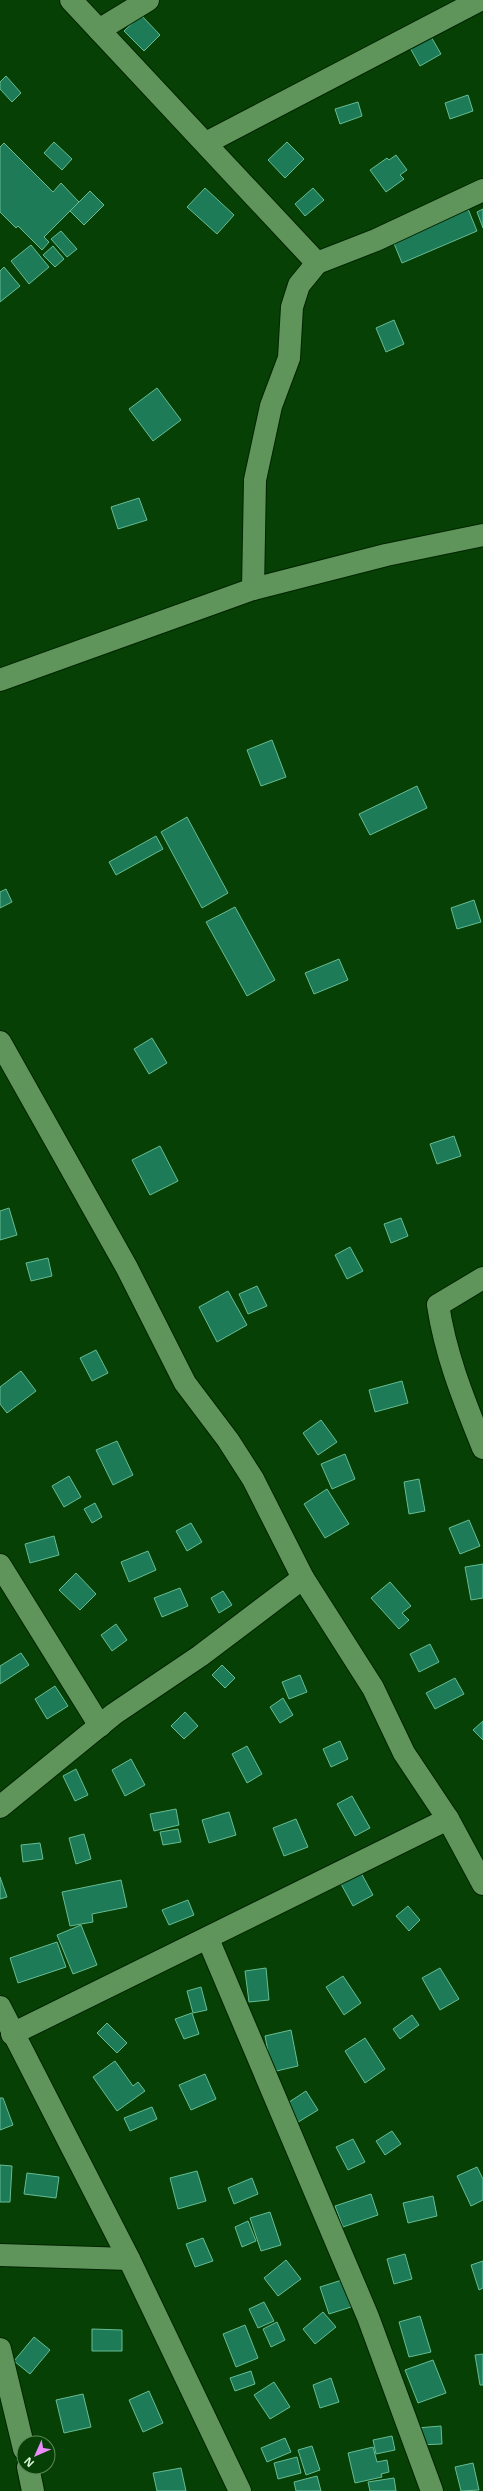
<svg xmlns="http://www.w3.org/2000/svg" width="483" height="2491" viewBox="0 0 483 2491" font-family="'Open Sans',sans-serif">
  <rect width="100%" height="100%" fill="#074005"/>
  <g fill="#1d7b57" stroke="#66bc94">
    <path d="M141,15L160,35L144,51L124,31Z"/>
    <path d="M430,35L441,54L420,66L409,46Z"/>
    <path d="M6,76L21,93L12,102L0,89V82Z"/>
    <path d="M468,95L473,111L450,119L445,103Z"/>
    <path d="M358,102L362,116L340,124L335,109Z"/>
    <path d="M54,142L72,159L62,170L44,153Z"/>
    <path d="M287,142L304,159L285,178L268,160Z"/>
    <path d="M4,143L53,192L61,183L79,202L44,237L49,242L42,250L18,226L16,228L0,212V147Z"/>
    <path d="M396,155L407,170L400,175L404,179L386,192L370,170L387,158L389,160Z"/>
    <path d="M205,188L234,215L217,234L187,207Z"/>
    <path d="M313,188L324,200L305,216L295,204Z"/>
    <path d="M90,191L104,205L84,225L70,211Z"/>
    <path d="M468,209L477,231L402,263L393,241Z"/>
    <path d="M483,209V228L477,212Z"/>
    <path d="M61,231L77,249L67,257L51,239Z"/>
    <path d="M31,245L49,267L29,284L11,261Z"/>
    <path d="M53,246L64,259L55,267L43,255Z"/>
    <path d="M4,267L20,286L0,302V271Z"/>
    <path d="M394,320L404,344L386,352L376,328Z"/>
    <path d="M157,388L181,420L153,441L129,409Z"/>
    <path d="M139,498L147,520L118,529L111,507Z"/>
    <path d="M272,740L286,777L261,786L247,750Z"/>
    <path d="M417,786L427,808L370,835L359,814Z"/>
    <path d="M187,817L228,893L202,908L161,832Z"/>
    <path d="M156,836L163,849L116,875L109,862Z"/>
    <path d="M6,889L12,902L0,908V892Z"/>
    <path d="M474,900L481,922L457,929L451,908Z"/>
    <path d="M235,907L275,980L247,996L206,922Z"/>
    <path d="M339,959L348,980L314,994L305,973Z"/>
    <path d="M152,1038L167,1063L149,1074L134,1049Z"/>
    <path d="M454,1136L461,1156L437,1164L430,1144Z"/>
    <path d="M160,1146L178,1181L150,1195L132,1160Z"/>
    <path d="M9,1208L17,1235L0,1240V1211Z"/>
    <path d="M401,1218L408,1236L391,1243L384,1224Z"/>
    <path d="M350,1247L363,1271L347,1279L335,1255Z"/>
    <path d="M48,1258L52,1276L31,1281L26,1263Z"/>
    <path d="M257,1286L267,1306L248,1314L239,1294Z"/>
    <path d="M228,1291L247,1325L217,1342L199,1307Z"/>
    <path d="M96,1350L108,1373L92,1381L80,1358Z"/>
    <path d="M21,1371L36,1391L7,1413L0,1404V1387Z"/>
    <path d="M402,1381L408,1403L375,1412L369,1390Z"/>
    <path d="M321,1420L337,1442L318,1455L303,1433Z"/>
    <path d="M117,1441L133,1475L113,1485L96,1450Z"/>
    <path d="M345,1454L355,1479L332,1489L321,1464Z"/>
    <path d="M69,1476L81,1497L64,1507L52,1486Z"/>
    <path d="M419,1479L425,1511L409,1514L404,1482Z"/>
    <path d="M327,1489L349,1524L325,1538L304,1504Z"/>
    <path d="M95,1503L102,1517L92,1523L84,1509Z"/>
    <path d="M469,1520L480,1546L460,1554L449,1528Z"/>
    <path d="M191,1523L202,1542L187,1551L176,1531Z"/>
    <path d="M54,1536L59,1555L30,1563L25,1544Z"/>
    <path d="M148,1551L156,1570L129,1582L121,1562Z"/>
    <path d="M483,1564V1598L471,1600L465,1567Z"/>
    <path d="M76,1573L96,1594L80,1610L59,1590Z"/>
    <path d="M390,1582L411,1606L402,1613L409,1620L399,1629L371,1598Z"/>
    <path d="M180,1588L188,1606L162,1617L154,1598Z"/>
    <path d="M223,1591L232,1605L219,1613L211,1598Z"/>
    <path d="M116,1624L127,1640L112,1651L101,1635Z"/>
    <path d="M430,1644L439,1662L419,1672L410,1654Z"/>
    <path d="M21,1653L29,1665L0,1684V1666Z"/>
    <path d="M222,1665L235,1678L225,1688L212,1675Z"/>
    <path d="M300,1675L307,1692L289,1699L282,1682Z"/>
    <path d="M455,1678L464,1694L435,1709L426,1693Z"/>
    <path d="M55,1686L68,1706L47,1719L35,1699Z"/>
    <path d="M283,1698L293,1715L280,1723L270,1707Z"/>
    <path d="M185,1712L198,1726L184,1739L171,1726Z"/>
    <path d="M483,1721V1740L473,1730Z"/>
    <path d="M340,1741L348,1759L331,1767L323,1749Z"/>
    <path d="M247,1746L262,1774L247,1783L232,1754Z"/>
    <path d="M131,1759L145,1785L125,1796L112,1770Z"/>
    <path d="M76,1769L88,1795L75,1801L63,1776Z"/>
    <path d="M352,1796L370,1828L355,1836L337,1804Z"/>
    <path d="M176,1809L179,1825L154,1831L150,1814Z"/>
    <path d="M229,1812L236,1835L209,1843L202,1820Z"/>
    <path d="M296,1819L308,1847L284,1856L273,1828Z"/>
    <path d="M178,1829L181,1842L163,1845L160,1832Z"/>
    <path d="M84,1834L91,1859L76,1864L69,1838Z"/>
    <path d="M40,1843L43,1859L23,1862L21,1845Z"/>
    <path d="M360,1871L373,1895L353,1906L340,1882Z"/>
    <path d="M0,1877L7,1897L0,1899Z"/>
    <path d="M121,1880L127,1907L92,1914L93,1922L70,1926L62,1892Z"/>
    <path d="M188,1900L194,1915L169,1925L162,1910Z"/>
    <path d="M408,1906L420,1920L409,1931L396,1916Z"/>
    <path d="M81,1925L97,1965L73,1974L57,1935Z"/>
    <path d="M57,1942L66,1967L18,1983L10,1958Z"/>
    <path d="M266,1968L269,2000L249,2002L245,1971Z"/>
    <path d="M440,1968L459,1999L440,2010L422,1978Z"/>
    <path d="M343,1976L361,2003L344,2015L326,1987Z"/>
    <path d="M201,1987L207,2010L193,2013L187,1991Z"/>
    <path d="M192,2013L199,2034L184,2039L175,2019Z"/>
    <path d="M412,2015L419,2025L400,2039L393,2029Z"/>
    <path d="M107,2023L127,2043L117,2053L97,2033Z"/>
    <path d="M291,2030L298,2066L272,2072L265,2036Z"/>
    <path d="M365,2038L385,2069L365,2083L345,2051Z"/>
    <path d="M115,2061L133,2086L138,2082L145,2091L117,2111L93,2077Z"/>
    <path d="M205,2074L216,2099L191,2110L179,2085Z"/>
    <path d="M306,2091L318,2110L295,2124L283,2106Z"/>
    <path d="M0,2098H3L13,2125L0,2130Z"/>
    <path d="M152,2107L157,2119L130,2131L124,2118Z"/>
    <path d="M392,2131L401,2144L385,2155L376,2141Z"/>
    <path d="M353,2139L365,2162L348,2170L336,2147Z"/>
    <path d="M0,2165L12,2166L10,2202H0Z"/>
    <path d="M477,2167L483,2179V2200L471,2206L457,2176Z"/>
    <path d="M197,2171L206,2201L178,2209L170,2178Z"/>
    <path d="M27,2173L59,2177L56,2198L24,2194Z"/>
    <path d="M252,2178L258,2194L234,2204L228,2188Z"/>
    <path d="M371,2194L378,2215L343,2227L335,2206Z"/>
    <path d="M433,2196L437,2216L408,2223L403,2203Z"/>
    <path d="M270,2212L281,2245L261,2251L250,2218Z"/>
    <path d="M248,2221L256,2241L242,2247L235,2227Z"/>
    <path d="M203,2238L213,2261L195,2267L186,2244Z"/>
    <path d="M405,2254L412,2279L394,2284L387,2259Z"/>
    <path d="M286,2260L301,2279L278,2296L264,2278Z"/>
    <path d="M483,2261V2288L479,2290L471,2265Z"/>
    <path d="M342,2280L351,2307L329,2314L320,2287Z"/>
    <path d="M264,2302L274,2321L258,2328L249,2309Z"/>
    <path d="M323,2312L336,2327L315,2344L303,2329Z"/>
    <path d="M420,2316L431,2352L409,2357L399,2322Z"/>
    <path d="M277,2322L285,2340L271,2347L263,2329Z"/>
    <path d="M245,2325L258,2358L236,2367L223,2334Z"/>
    <path d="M92,2329L122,2330V2351H92Z"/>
    <path d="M34,2337L50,2350L30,2374L14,2361Z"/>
    <path d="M483,2354V2385H480L475,2355Z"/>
    <path d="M433,2360L446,2393L418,2403L405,2370Z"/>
    <path d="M251,2371L255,2384L235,2391L230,2378Z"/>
    <path d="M331,2378L339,2402L320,2408L313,2385Z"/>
    <path d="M274,2382L290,2407L270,2419L254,2395Z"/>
    <path d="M149,2391L163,2423L143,2432L129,2400Z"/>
    <path d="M83,2394L91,2427L64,2433L56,2400Z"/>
    <path d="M441,2426L442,2444L418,2445L417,2428Z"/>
    <path d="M392,2436L395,2450L376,2454L373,2440Z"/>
    <path d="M285,2438L291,2452L267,2462L261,2448Z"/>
    <path d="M312,2446L320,2470L306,2475L298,2450Z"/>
    <path d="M373,2447L377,2462L387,2460L389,2472L381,2474L382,2477L355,2483L348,2453Z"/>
    <path d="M297,2457L301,2473L278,2479L274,2463Z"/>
    <path d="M473,2463L479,2490L461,2491L455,2467Z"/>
    <path d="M181,2468L186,2491H157L153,2473Z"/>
    <path d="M317,2476L321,2491H296L294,2482Z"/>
    <path d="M394,2478L396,2491H370L368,2482Z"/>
  </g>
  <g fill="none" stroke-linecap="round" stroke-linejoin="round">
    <g stroke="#002400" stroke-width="24">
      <g id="minor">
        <path d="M71,0L317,263"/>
        <path d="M99,30L148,0"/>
        <path d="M206,143L480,0"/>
        <path d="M253,589L255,480L271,406L289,358L292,307L299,285L317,263L376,240L483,190"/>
        <path d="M0,680L253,589L386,555L483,535"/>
        <path d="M0,1042L127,1268L185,1383L228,1440L253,1479L303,1578L373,1688L404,1753L448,1819L483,1884"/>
        <path d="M483,1278L438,1305C446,1357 464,1400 483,1448"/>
        <path d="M0,1565L100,1726"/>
        <path d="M0,1807L114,1714L200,1656L303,1578"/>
        <path d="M208,1939L368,2317L432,2491"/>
        <path d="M0,2007L129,2259L240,2491"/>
        <path d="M12,2034L448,1819"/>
        <path d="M0,2255L129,2259"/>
        <path d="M0,2349L24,2449"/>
        <path d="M28,2467L33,2491"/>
      </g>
    </g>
    <use href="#minor" stroke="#5f955a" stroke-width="22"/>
  </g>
  <g transform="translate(36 2455) rotate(225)"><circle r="19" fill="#074005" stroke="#5d8a5a"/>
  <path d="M0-3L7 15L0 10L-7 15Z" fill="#ec8cfa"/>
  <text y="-6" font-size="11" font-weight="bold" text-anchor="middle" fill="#ddfada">N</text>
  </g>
</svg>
